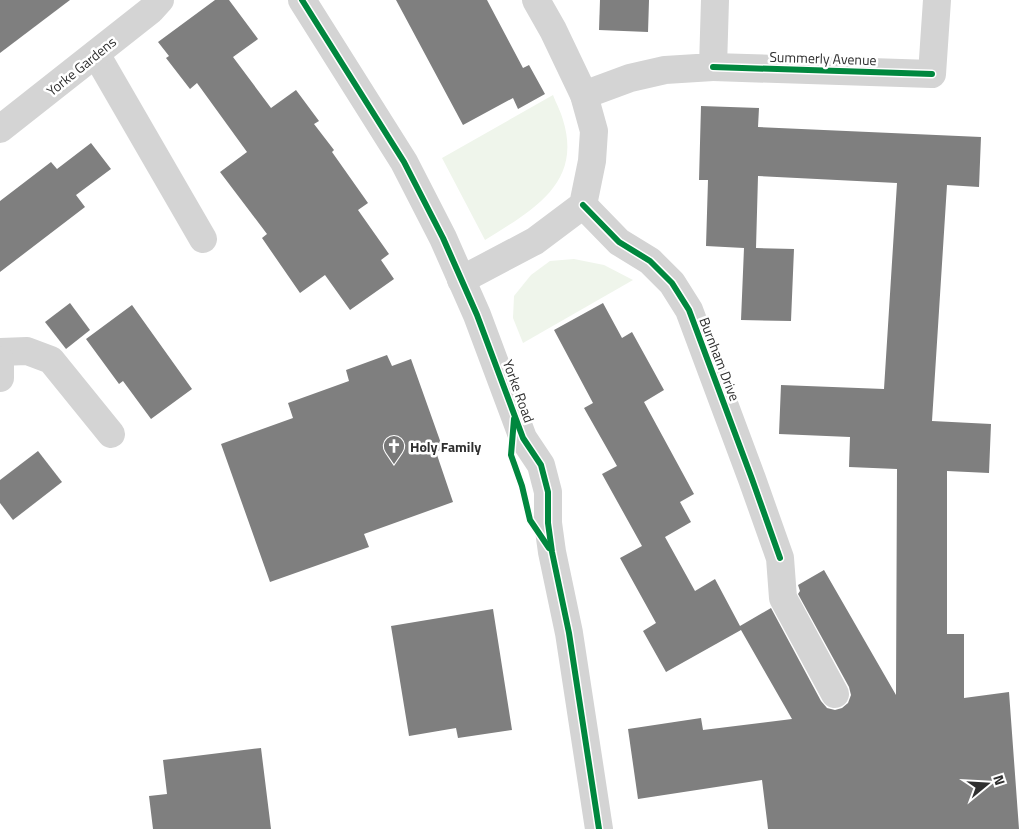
<svg xmlns="http://www.w3.org/2000/svg" width="1032" height="829" viewBox="0 0 1032 829" font-family="'Titillium Web',sans-serif">
  <rect width="100%" height="100%" fill="#fff"/>
  <g fill="#eff5eb">
    <path d="M553,95C556,103 561,112 563,120C583,184 531,211 485,240L442,158Z"/>
    <path d="M574,259L604,265L633,280L523,343L513,318L514,296L531,275L550,261Z"/>
  </g>
  <g fill="#7f7f7f">
    <path d="M0,0H70L0,53Z"/>
    <path d="M215,0H229L258,39L233,57L271,108L296,90L319,121L314,124L334,150L332,152L368,203L358,210L389,254L381,260L394,279L350,310L325,275L300,293L262,238L267,234L220,172L247,152L197,83L190,89L166,58L169,56L158,42Z"/>
    <path d="M396,0H487L523,68L529,65L545,94L518,109L513,98L463,125Z"/>
    <path d="M600,0H649L648,32L599,30Z"/>
    <path d="M701,106L759,108L758,127L981,137L979,187L947,185L932,421L991,424L989,473L947,471V634H964V698L1009,692L1019,829H768L762,780L638,799L628,729L701,718L703,730L792,719L741,630L666,672L643,631L656,623L620,558L642,546L602,474L617,466L584,408L593,403L554,330L603,303L622,338L632,332L664,390L644,402L694,494L680,502L691,522L665,537L695,591L715,579L740,626L771,608L821,701L827,708L835,710L842,708L848,703L851,695L849,687L798,594L800,591L798,585L824,570L896,695L897,469L849,467L850,437L779,434L781,385L884,389L897,183L758,176L756,248L794,249L791,321L741,320L744,248L706,246L708,180H699Z"/>
    <path d="M91,143L111,169L76,195L85,207L0,272V201L51,162L57,169Z"/>
    <path d="M70,303L90,330L66,349L45,322Z"/>
    <path d="M132,305L192,389L151,419L123,381L119,384L86,339Z"/>
    <path d="M387,355L392,366L411,359L443,449L436,452L453,502L364,534L369,547L270,582L221,444L293,418L288,403L349,381L346,370Z"/>
    <path d="M38,451L62,482L13,520L0,503V480Z"/>
    <path d="M493,609L512,730L458,738L456,728L409,736L391,626Z"/>
    <path d="M261,748L271,829H153L149,796L167,794L163,760Z"/>
  </g>
  <g fill="none" stroke-linecap="round" stroke-linejoin="round">
    <g stroke="#d4d4d4" stroke-width="28">
      <path d="M302,0L404,162L443,238L477,315L523,438L541,465L548,492V523L552,552L569,633L599,829"/>
      <path d="M96,54L203,239"/>
      <path d="M713,67L932,74L937,0"/>
      <path d="M584,95L630,78L665,70L713,67L715,0"/>
      <path d="M0,129L151,10L160,0"/>
      <path d="M583,205L619,242L650,261L672,283L689,310L752,479L780,558L783,598L835,694"/>
      <path d="M461,280L535,241L583,205L592,161L594,131L584,95L553,30L536,0"/>
      <path d="M0,352L27,351L51,360L111,434"/>
      <path d="M0,360V378"/>
    </g>
    <g stroke="#fff" stroke-width="9">
      <g id="cycleway">
        <path d="M302,0L404,162L443,238L477,315L523,438L541,465L548,492V523L552,552L569,633L599,829"/>
        <path d="M713,67L932,74"/>
        <path d="M583,205L619,242L650,261L672,283L689,310L752,479L780,558"/>
        <path d="M514,419L511,455L522,486L530,520L549,548"/>
      </g>
    </g>
    <use href="#cycleway" stroke="#00873e" stroke-width="6"/>
  </g>
  <defs>
    <g id="church-pin" transform="scale(1.125)"><path d="M0 17L-7.5 6A9.5 9.5 0 1 1 7.5 6Z" fill="#787878" stroke="#fff"/><path d="M-1.2-6h2.4v3.5h3.3v2.4h-3.3V6h-2.4V-.1h-3.3v-2.4h3.3Z" fill="#fff"/></g>
  </defs>
  <g fill-rule="evenodd">
    <use href="#church-pin" x="394" y="446"/>
  </g>
  <g text-anchor="middle" dominant-baseline="central" stroke-width="5" stroke-linejoin="round" paint-order="stroke">
    <g font-size="14" fill="#2f2f2f" stroke="#fff">
      <text transform="translate(823 58) rotate(2)">Summerly Avenue</text>
      <text transform="translate(81 66) rotate(-39)">Yorke Gardens</text>
      <text transform="translate(720 359) rotate(69)">Burnham Drive</text>
      <text transform="translate(519 391) rotate(70)">Yorke Road</text>
    </g>
    <g font-size="14" font-weight="bold" fill="#2f2f2f" stroke="#fff" text-anchor="start">
      <text x="410" y="446">Holy Family</text>
    </g>
  </g>
  <g transform="translate(987 784) rotate(72)" stroke="#ffffff" stroke-width="4" paint-order="stroke">
  <path d="M0-4L9 19L0 12L-9 19Z" fill="#2f2f2f"/>
  <text y="-8" font-size="14" font-weight="bold" text-anchor="middle" fill="#2f2f2f">N</text>
  </g>
</svg>
